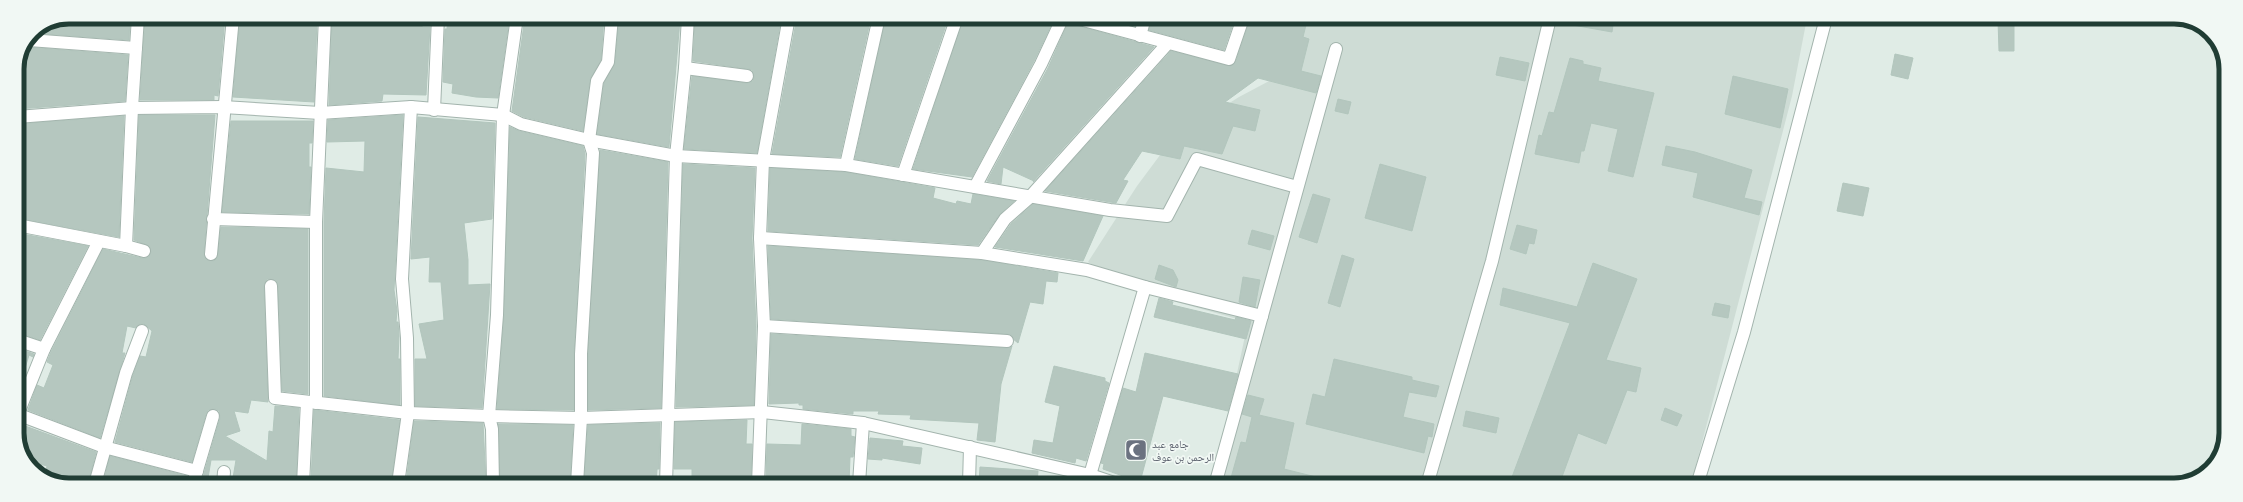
<svg xmlns="http://www.w3.org/2000/svg" width="2243" height="502" viewBox="0 0 2243 502" font-family="'Public Sans','Noto Naskh Arabic',sans-serif">
  <rect width="100%" height="100%" fill="#e0ece6"/>
  <path fill="#cedcd5" d="M1304,18H1807L1792,96L1691,485H1213L1248,322L1137,291L1088,262L1137,186L1172,139L1239,97L1284,73Z"/>
  <g fill="#b5c7bf" stroke="#b2c6bd">
    <path d="M69,17H130L129,40L32,33Z"/>
    <path d="M145,17H225L218,96L214,95V100H140Z"/>
    <path d="M240,17L317,19L314,102L233,97Z"/>
    <path d="M332,17H423L422,27H430L426,95L383,94L382,101L329,105Z"/>
    <path d="M448,17H494V19L509,21L498,98L476,97L452,93L453,84L443,82L445,29H447Z"/>
    <path d="M525,17H604L601,60L590,80L583,131L524,117L512,111Z"/>
    <path d="M619,17H641L659,20V17H679L680,20L669,147L597,134L604,83L615,63Z"/>
    <path d="M759,17L781,19L757,153L684,149L692,76L746,83L753,81L754,77L752,70L748,69L693,61L695,21L705,22V18Z"/>
    <path d="M797,17H871L840,157L772,154Z"/>
    <path d="M886,17L948,19L898,166L855,159Z"/>
    <path d="M964,17H1055L1034,61L972,177L913,169Z"/>
    <path d="M1103,17H1137L1135,26Z"/>
    <path d="M1152,17L1159,18H1235L1224,50L1149,30Z"/>
    <path d="M1250,18H1293L1291,21L1306,25L1303,37L1309,39L1301,71L1321,76L1316,93L1258,78L1225,102L1260,110L1255,131L1233,126L1222,154L1184,146L1180,159L1142,151L1123,180L1128,181L1116,203L1045,191L1171,51L1231,66L1236,61Z"/>
    <path d="M1568,18H1614L1612,32L1567,24Z"/>
    <path d="M2014,19V51H1999L1998,20Z"/>
    <path d="M1068,23L1154,47L1033,182L1034,181L1003,167L1001,184L987,181L1048,68Z"/>
    <path d="M26,47L128,55L125,101L17,109V69Z"/>
    <path d="M1895,54L1913,58L1908,79L1891,75Z"/>
    <path d="M1500,57L1529,63L1525,81L1496,75Z"/>
    <path d="M1570,58L1583,61V64L1601,68L1598,81L1654,93L1633,177L1608,171L1618,129L1591,123L1584,151H1581L1579,163L1535,154L1539,135L1542,136L1549,112L1554,113Z"/>
    <path d="M1733,76L1788,89L1780,128L1725,114Z"/>
    <path d="M1338,99L1351,102L1348,114L1335,111Z"/>
    <path d="M139,115H215L204,253L207,260L214,261L217,258L221,227L308,229V394L282,391L278,286L275,280L267,279L264,286L268,402L251,400L248,413L234,411L240,431L225,436L267,461L269,431L273,432L275,406L299,408L296,484H232L236,460H211L207,484H201L220,418L219,411L215,409L208,410L206,414L192,462L115,442L133,375L140,356L146,357L152,331L144,324H140L136,328L127,326L122,353H125L100,438L28,410L37,385L44,388L53,365L47,362L51,352L103,249L142,258H146L151,253L149,246L134,240Z"/>
    <path d="M403,115L394,290L397,311L396,322H398L399,336L398,359H400V405L324,396V222L326,168L364,172L365,141L327,142L328,120Z"/>
    <path d="M124,116L119,237L17,218V124Z"/>
    <path d="M418,117L495,123L492,219L464,223L468,260V285L490,284L482,408L415,406V359H427L419,324L444,320L441,282H429L430,257L411,259Z"/>
    <path d="M231,121H313L312,143H309V167H311L309,214L222,212Z"/>
    <path d="M510,127L519,131L583,146L585,154L574,354V410L497,409L504,315Z"/>
    <path d="M1666,146L1695,152L1752,170L1744,198L1762,202L1759,215L1693,197L1698,173L1662,165Z"/>
    <path d="M600,150L668,162L661,408L588,410V354Z"/>
    <path d="M683,164L755,168L752,238L756,326L754,405L676,407Z"/>
    <path d="M1380,164L1426,177L1412,231L1365,218Z"/>
    <path d="M770,168L845,172L935,188L933,198L956,204L957,201L971,204L973,194L1014,201L999,215L978,245L768,231Z"/>
    <path d="M1843,183L1869,188L1863,216L1837,211Z"/>
    <path d="M1313,194L1330,199L1317,243L1299,237Z"/>
    <path d="M1033,204L1103,216L1083,261L995,247L1011,224Z"/>
    <path d="M1517,225L1537,230L1534,244L1529,243L1526,254L1510,249Z"/>
    <path d="M1252,230L1274,236L1270,250L1248,244Z"/>
    <path d="M17,233L88,246L40,340L22,334L23,330L17,328Z"/>
    <path d="M768,246L981,260L1058,273L1057,282L1046,281L1043,304L1030,302L1018,343L1007,334L771,319Z"/>
    <path d="M1342,255L1354,259L1340,307L1328,303Z"/>
    <path d="M1593,263L1637,279L1606,360L1641,368L1636,392L1627,390L1606,444L1578,433L1559,485H1509L1570,323L1500,305L1503,288L1577,307Z"/>
    <path d="M1159,265L1173,270L1178,280L1176,287L1155,279Z"/>
    <path d="M1243,277L1260,280L1255,307L1239,302Z"/>
    <path d="M1159,298L1173,302L1172,305L1235,320L1236,317L1251,321L1246,339L1154,317Z"/>
    <path d="M1715,303L1730,306L1728,318L1712,315Z"/>
    <path d="M771,334L1007,348L1012,346L1001,384L995,442L977,440L979,423L910,419L911,415L878,414L879,411H853V414L803,409V405H799V403L769,404Z"/>
    <path d="M17,348L34,354L33,357L29,355L17,395Z"/>
    <path d="M1145,353L1238,374L1228,411L1163,396L1140,482L1103,469L1104,464L1101,463L1123,388L1136,392Z"/>
    <path d="M1334,359L1412,377V380L1439,386L1436,397L1409,392L1403,417L1434,424L1432,437L1428,436L1424,453L1306,424L1313,394L1325,397Z"/>
    <path d="M1054,366L1105,378V381L1109,383L1086,461L1076,458L1075,463L1032,453L1034,440L1053,443L1060,406L1045,402Z"/>
    <path d="M1248,395L1264,399L1259,415L1294,423L1284,469L1328,480L1327,485H1229L1241,442L1246,443L1252,417L1242,414Z"/>
    <path d="M1665,408L1682,415L1677,426L1661,420Z"/>
    <path d="M314,410L400,420L391,484H352V482L328,478V484L311,483Z"/>
    <path d="M1466,411L1499,418L1496,433L1463,426Z"/>
    <path d="M747,420L746,444H752L751,480H727V484H692V469H674L675,422Z"/>
    <path d="M414,421L483,423L486,484L406,483Z"/>
    <path d="M17,423L96,452L88,484H59L45,476L47,466L29,461L31,454L23,452L17,439Z"/>
    <path d="M660,423L659,469H657L656,484H584L588,425Z"/>
    <path d="M498,424L573,425L570,484H535L513,481V484H500Z"/>
    <path d="M802,424L851,429V436L855,437L853,457H850L849,484L766,480L767,444L801,445Z"/>
    <path d="M870,438L903,441L902,446L922,448L920,464L882,458V460L868,459Z"/>
    <path d="M110,456L187,476L186,484H103Z"/>
    <path d="M980,467L1038,471L1037,484H979Z"/>
  </g>
  <g fill="none" stroke-linecap="round" stroke-linejoin="round">
    <g stroke="#a3b4ad" stroke-width="14">
      <g id="minor">
        <path d="M1072,17L1229,59L1243,18"/>
        <path d="M1140,36L1145,17"/>
        <path d="M29,40L136,48"/>
        <path d="M685,68L747,76"/>
        <path d="M434,110L438,17"/>
        <path d="M17,117L132,108L223,107L320,113L411,107L503,115L521,124L589,140L676,156L846,165L1110,210L1167,216L1197,159L1297,187"/>
        <path d="M846,165L879,17"/>
        <path d="M903,175L957,17"/>
        <path d="M975,187L1041,64L1063,17"/>
        <path d="M213,219L316,222"/>
        <path d="M17,225L126,246L144,251"/>
        <path d="M760,238L982,253L1087,270L1145,287L1262,316"/>
        <path d="M126,246L132,108L138,17"/>
        <path d="M982,253L1005,219L1030,197L1168,43"/>
        <path d="M211,254L233,17"/>
        <path d="M271,286L275,398L408,413L489,416L581,418L762,412L863,423L1090,475L1120,485"/>
        <path d="M764,326L1007,341"/>
        <path d="M17,340L44,349"/>
        <path d="M316,403V222L325,17"/>
        <path d="M17,414L104,447L197,471"/>
        <path d="M17,416L44,349L99,241"/>
        <path d="M1090,475L1145,287"/>
        <path d="M95,484L126,373L142,331"/>
        <path d="M193,484L213,416"/>
        <path d="M223,484L224,472"/>
        <path d="M303,484L307,402"/>
        <path d="M398,484L408,413L407,338L402,279L411,107"/>
        <path d="M493,484L492,429L489,416L497,315L503,115L517,17"/>
        <path d="M577,484L581,418V354L593,153L589,140L597,81L608,62L612,17"/>
        <path d="M666,484L676,156L685,68L688,17"/>
        <path d="M758,484L764,326L760,238L763,160L789,17"/>
        <path d="M859,484L863,423"/>
        <path d="M969,484L970,447"/>
        <path d="M1215,485L1336,49"/>
        <path d="M1427,485L1492,261L1550,18"/>
        <path d="M1697,485L1744,332L1826,18"/>
      </g>
    </g>
    <use href="#minor" stroke="#fff" stroke-width="12"/>
  </g>
  <defs>
    <g id="mosque-square" transform="scale(1.15)"><rect x="-9" y="-9" width="18" height="18" rx="4" fill="#6b7280" stroke="#f1f8f4"/><path d="M3.5-4.9A6 6 0 1 0 3.5 4.9A5 5 0 1 1 3.5-4.9Z" fill="#fff"/></g>
  </defs>
  <g fill-rule="evenodd">
    <use href="#mosque-square" x="1136" y="450"/>
  </g>
  <g text-anchor="middle" dominant-baseline="central" stroke-width="3.5" stroke-linejoin="round" paint-order="stroke">
    <g font-size="11" fill="#5b616d" stroke="#f1f8f4" text-anchor="start">
      <text x="1152" y="444">جامع عبد<tspan x="1152" dy="13">الرحمن بن عوف</tspan></text>
    </g>
  </g>
  <path d="M0 0H2243V502H0ZM69 24H2174A45 45 0 0 1 2219 69V433A45 45 0 0 1 2174 478H69A45 45 0 0 1 24 433V69A45 45 0 0 1 69 24Z" fill="#f1f8f4" fill-rule="evenodd"/>
  <path fill="none" stroke="#203d34" stroke-width="5" d="M69 24H2174A45 45 0 0 1 2219 69V433A45 45 0 0 1 2174 478H69A45 45 0 0 1 24 433V69A45 45 0 0 1 69 24Z"/>
</svg>
